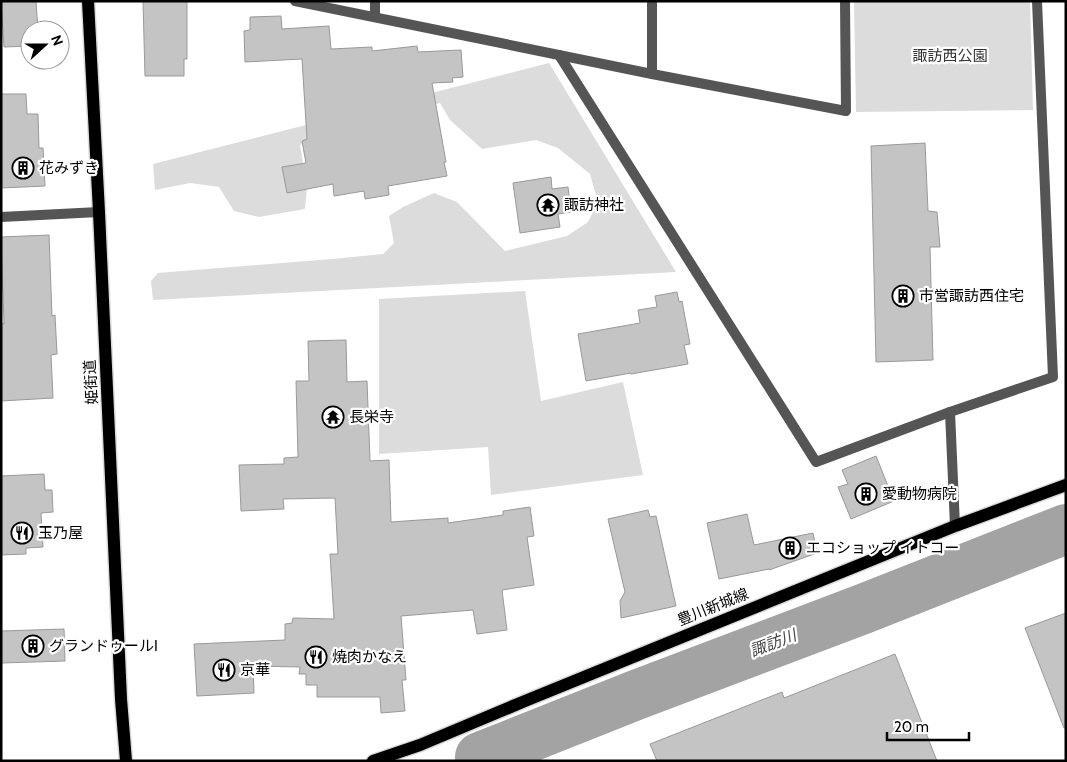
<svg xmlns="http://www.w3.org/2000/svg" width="1067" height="762" viewBox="0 0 1067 762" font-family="Cabin,'Noto Sans JP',sans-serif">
  <rect width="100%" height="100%" fill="#fff"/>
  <g fill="#dcdcdc">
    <path d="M854,1H1030L1033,110L856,112Z"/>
    <path d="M549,63L676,272L153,300L151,281L158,273L332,259L383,254L394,243L389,216L403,207L434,193L457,202L505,251L567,236L588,222L598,202L590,174L558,148L536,140L482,149L450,120L440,103L313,134L300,145L307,188L305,209L259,217L234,211L219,187L190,183L155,190L153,164Z"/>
    <path d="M525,291L541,401L623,382L643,475L491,495L488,447L379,454V299Z"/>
  </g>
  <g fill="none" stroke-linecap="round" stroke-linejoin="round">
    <path stroke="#a3a3a3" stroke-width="50" d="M480,757L636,695L863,609L1066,529"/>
  </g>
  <g fill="#c4c4c4" stroke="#999">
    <path d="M14,1H36L38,30H30V46L4,47L1,2Z"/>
    <path d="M143,1H187V59H184V76H145Z"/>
    <path d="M281,16L282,29L329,26L331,49L372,47V51L417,46L418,52L461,50L463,77L452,78L453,82L432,83L446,162H444L447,176L388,186L389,195L365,199L364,191L334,196L333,184L287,193L282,167L306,163L302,141L307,139L302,59L245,62L244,31L250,30V17Z"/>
    <path d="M1,94H26L27,114H38L39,148H43L45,186L1,188Z"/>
    <path d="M925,143L928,211L937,212L940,247H930L933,360L876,362L871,146Z"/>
    <path d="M551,177L552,189L568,187L571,212L558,214L560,227L520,233L513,183Z"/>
    <path d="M49,235L52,316L55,315L57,354L51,355L53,398L1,401V323L4,324L1,237Z"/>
    <path d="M677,292L679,302L682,301L690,344L684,345L688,364L631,374V373L586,381L578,334L640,323L638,310L657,307L655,296Z"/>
    <path d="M346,340L347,382L367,381L370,461L389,460L391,522L448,518V523L503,515V511L530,507L534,536L527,537L534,585L502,590L507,630L477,634L473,610L401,616L406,680H402L405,711L381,713L380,697H317V685H306V674H299L300,667L253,666L254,693L197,696L194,644L285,640V624L292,623L293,618L334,619L330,554H338L335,498L283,499L284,509L241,511L239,465L284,464V458L298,457L296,381H309L308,341Z"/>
    <path d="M876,456L894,501L851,519L838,487L848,484L842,470Z"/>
    <path d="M44,474L45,490H52L53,512L41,513L43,547L26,548V554L1,555V476Z"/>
    <path d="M648,510L650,517L656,516L676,606L621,618L620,601L625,592L608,519Z"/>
    <path d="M747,514L754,545L813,533L817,553L769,570V569L719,579L707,523Z"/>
    <path d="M1066,613V728H1064L1025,628Z"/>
    <path d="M64,629L65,661L1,663V631Z"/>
    <path d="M895,654L937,761H657L650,744L782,692L784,698Z"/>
  </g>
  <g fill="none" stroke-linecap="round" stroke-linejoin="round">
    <g stroke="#dbdbdb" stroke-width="15">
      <g id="primary">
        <path d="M88,1L99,212L121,699L126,761"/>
        <path d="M373,761L420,745L525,701L955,526L1066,485"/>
      </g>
    </g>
    <g stroke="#555" stroke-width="10">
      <path d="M295,1L652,74L846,111L845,1"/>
      <path d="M375,1V17"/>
      <path d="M652,1V74"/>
      <path d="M559,55L816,462L950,412"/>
      <path d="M1,217L99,212"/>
      <path d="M955,526L950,412L1053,377L1037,1"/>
    </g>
    <use href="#primary" stroke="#000" stroke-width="12"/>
  </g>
  <defs>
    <g id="building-ring" transform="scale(1.125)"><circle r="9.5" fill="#fff" stroke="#000" stroke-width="1.5"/><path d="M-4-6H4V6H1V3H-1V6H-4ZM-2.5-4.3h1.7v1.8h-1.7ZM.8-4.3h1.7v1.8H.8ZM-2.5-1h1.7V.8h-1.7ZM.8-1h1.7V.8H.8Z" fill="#000"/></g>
    <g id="temple-ring" transform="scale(1.125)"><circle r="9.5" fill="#fff" stroke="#000" stroke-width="1.5"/><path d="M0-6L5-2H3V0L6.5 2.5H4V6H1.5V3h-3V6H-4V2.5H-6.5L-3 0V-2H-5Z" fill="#000"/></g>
    <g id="restaurant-ring" transform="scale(1.125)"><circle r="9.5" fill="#fff" stroke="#000" stroke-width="1.5"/><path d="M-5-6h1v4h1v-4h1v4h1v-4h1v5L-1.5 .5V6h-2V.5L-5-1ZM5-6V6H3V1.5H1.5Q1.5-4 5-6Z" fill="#000"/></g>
  </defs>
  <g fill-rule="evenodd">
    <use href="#building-ring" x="23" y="168"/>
    <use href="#temple-ring" x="548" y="205"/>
    <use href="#building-ring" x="903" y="296"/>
    <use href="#temple-ring" x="333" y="417"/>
    <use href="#building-ring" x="866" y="494"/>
    <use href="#restaurant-ring" x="22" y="533"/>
    <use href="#building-ring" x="790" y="548"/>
    <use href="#building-ring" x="33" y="646"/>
    <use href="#restaurant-ring" x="316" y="657"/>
    <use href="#restaurant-ring" x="224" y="670"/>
  </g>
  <g text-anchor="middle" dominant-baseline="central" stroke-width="4.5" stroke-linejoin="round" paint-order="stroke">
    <g font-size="15" fill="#333" stroke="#fff">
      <text x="950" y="56">諏訪西公園</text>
    </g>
    <g font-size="15" fill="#000" stroke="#fff" text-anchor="start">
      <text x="39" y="168">花みずき</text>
      <text x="564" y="205">諏訪神社</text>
      <text x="919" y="296">市営諏訪西住宅</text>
      <text x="349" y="417">長栄寺</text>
      <text x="882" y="494">愛動物病院</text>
      <text x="38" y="533">玉乃屋</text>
      <text x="806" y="548">エコショップ イトコー</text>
      <text x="49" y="646">グランドゥールI</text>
      <text x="332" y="657">焼肉かなえ</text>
      <text x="240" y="670">京華</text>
    </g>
    <g font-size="15" fill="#000" stroke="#fff">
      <text transform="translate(91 382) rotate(-93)">姫街道</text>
      <text transform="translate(713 607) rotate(-22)">豊川新城線</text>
    </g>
    <g font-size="16" font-style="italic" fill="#444" stroke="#fff">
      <text transform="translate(773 643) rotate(-21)">諏訪川</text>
    </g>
  </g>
  <rect width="1067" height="762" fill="none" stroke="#000000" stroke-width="5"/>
  <g transform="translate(45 45) rotate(69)"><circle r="24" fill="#ffffff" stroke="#999999"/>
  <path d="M0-4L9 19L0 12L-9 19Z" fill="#000000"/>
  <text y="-8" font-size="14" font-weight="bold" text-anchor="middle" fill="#000000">N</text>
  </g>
  <path d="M887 732v8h82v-8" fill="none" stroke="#000000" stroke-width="2.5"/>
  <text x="894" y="732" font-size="15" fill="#000000" stroke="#ffffff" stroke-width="4" paint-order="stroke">20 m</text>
</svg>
